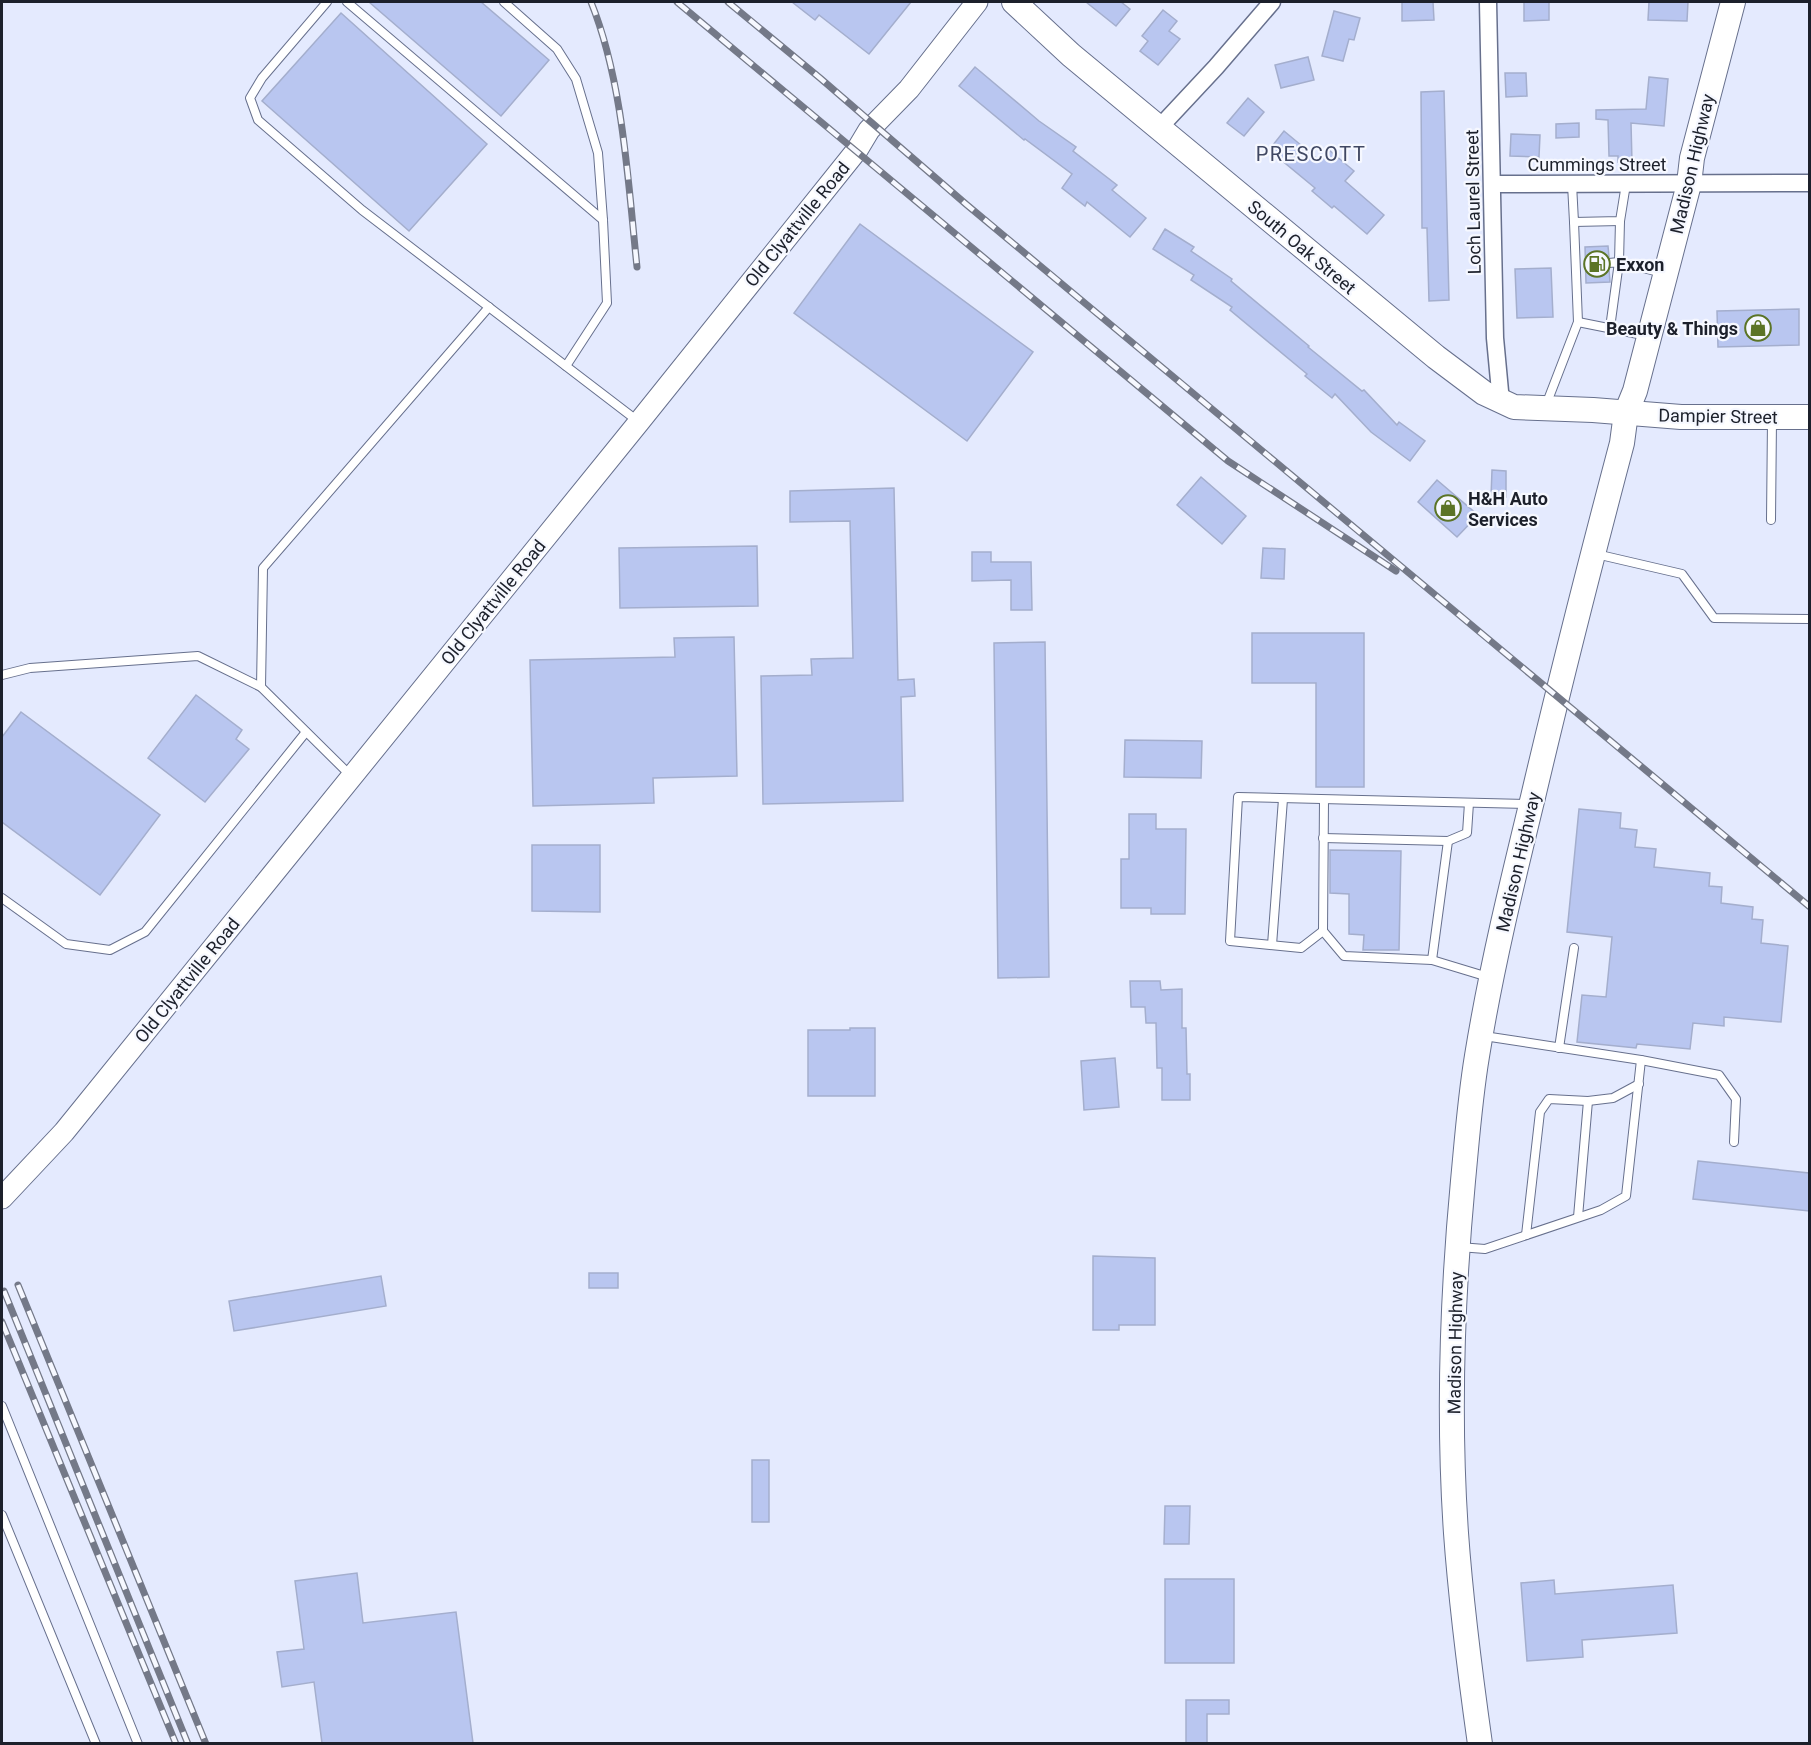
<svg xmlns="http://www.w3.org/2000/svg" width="1811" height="1745" viewBox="0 0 1811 1745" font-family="Roboto,sans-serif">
  <rect width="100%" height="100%" fill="#e4eafe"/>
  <g fill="#b9c6f0" stroke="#a4aecd" stroke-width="1.5">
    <path d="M369,2H481L549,60L501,116Z"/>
    <path d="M792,2H911L869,54L819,15L815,20Z"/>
    <path d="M1086,2H1121L1130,9L1116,26Z"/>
    <path d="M1402,2H1433L1434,20L1402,21Z"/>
    <path d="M1524,2H1549V20L1524,21Z"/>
    <path d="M1649,2H1688L1687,21L1648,20Z"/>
    <path d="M1163,10L1177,21L1169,31L1180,39L1158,65L1140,51L1148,41L1142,36Z"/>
    <path d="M1334,11L1360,18L1354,40L1349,39L1343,61L1322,56Z"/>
    <path d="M341,13L487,144L409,231L262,101Z"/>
    <path d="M1308,57L1314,80L1281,88L1275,65Z"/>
    <path d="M975,67L1039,121L1076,147L1073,151L1117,185L1112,190L1146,218L1130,237L1087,202L1085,206L1062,188L1072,174L1025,139L1024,140L959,86Z"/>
    <path d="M1505,73H1526L1527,96L1506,97Z"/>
    <path d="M1649,77L1668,79L1664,126L1631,123L1632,162H1618V156H1609L1608,120L1596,119V110L1646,109Z"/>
    <path d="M1444,91L1449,300L1429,301L1427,228H1422L1421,92Z"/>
    <path d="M1248,98L1264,112L1244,136L1227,123Z"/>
    <path d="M1579,123V137L1556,138V124Z"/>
    <path d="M1284,131L1320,161L1329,150L1354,171L1345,181L1384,215L1367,234L1334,206L1332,208L1312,191L1315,188L1269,150Z"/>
    <path d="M1511,134L1540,135L1539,157L1510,156Z"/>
    <path d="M860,224L1033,352L967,441L794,313Z"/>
    <path d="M1165,229L1194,247L1191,251L1232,279L1231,281L1309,346L1308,347L1362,391L1364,390L1397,425L1399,422L1425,441L1410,461L1371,432L1335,394L1332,398L1305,376L1307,374L1230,310L1232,307L1191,280L1194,275L1153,249Z"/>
    <path d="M1608,246L1609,257L1605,258L1603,263L1604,267L1609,269L1610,282L1586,283L1585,247Z"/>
    <path d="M1551,268L1553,317L1517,318L1515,269Z"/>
    <path d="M1799,309V345L1718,347L1717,311Z"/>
    <path d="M1492,470L1506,471V497H1491Z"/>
    <path d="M1201,477L1246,516L1222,544L1177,505Z"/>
    <path d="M1437,480L1478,515L1457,537L1418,502Z"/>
    <path d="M894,488L898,680L914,679L915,696L901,697L903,801L763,804L761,676L812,675L811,659L853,658L850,521L790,522V491Z"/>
    <path d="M757,546L758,606L620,608L619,548Z"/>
    <path d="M1263,548L1285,549L1284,579L1261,578Z"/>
    <path d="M972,552H991V562H1031L1032,610H1011V580L972,581Z"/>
    <path d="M1252,633H1364V787H1316V683H1252Z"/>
    <path d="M734,637L737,776L653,778L654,803L533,806L530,660L675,657L674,638Z"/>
    <path d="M1045,642L1049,977L998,978L994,643Z"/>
    <path d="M196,695L242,730L236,739L249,749L205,802L148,758Z"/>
    <path d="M21,712L160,815L100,895L2,822V737Z"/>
    <path d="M1125,740L1202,741L1201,778L1124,777Z"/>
    <path d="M1579,809L1621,813L1620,828L1637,830L1635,847L1656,849L1654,867L1710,873L1709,886L1722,887L1721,903L1753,907L1752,919L1763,920L1761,943L1788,946L1781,1022L1724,1017V1026L1693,1023L1690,1049L1637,1044L1636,1048L1577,1042L1582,995L1606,997L1612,937L1567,932Z"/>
    <path d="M1129,814H1156V829H1186L1185,914H1151V908H1121V859H1129Z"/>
    <path d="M532,845H600V912L532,911Z"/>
    <path d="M1330,850L1401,851L1399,950H1363L1364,935L1349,934V894L1330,893Z"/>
    <path d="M1130,981H1160L1161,990L1182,989V1028H1186L1187,1074H1190V1100H1162V1068H1157L1156,1023H1146L1145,1007H1131Z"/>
    <path d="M850,1028H875V1096H808V1030H850Z"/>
    <path d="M1115,1058L1119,1107L1084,1110L1081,1061Z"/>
    <path d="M1698,1161L1809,1173V1211L1693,1199Z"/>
    <path d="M1093,1256L1155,1258V1325H1119V1330H1093Z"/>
    <rect x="589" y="1273" width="29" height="15"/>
    <path d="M381,1276L386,1306L234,1331L229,1301Z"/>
    <rect x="752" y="1460" width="17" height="62"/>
    <path d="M1165,1506H1190L1189,1544H1164Z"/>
    <path d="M357,1573L363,1623L456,1612L473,1743H322L314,1682L282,1687L277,1652L304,1649L295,1581Z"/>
    <rect x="1165" y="1579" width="69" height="84"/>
    <path d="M1554,1580L1555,1594L1673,1585L1677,1633L1582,1640L1583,1657L1527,1661L1521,1583Z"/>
    <path d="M1186,1700H1229V1714H1207V1743H1186Z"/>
  </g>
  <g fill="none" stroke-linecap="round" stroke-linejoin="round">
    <g stroke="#67708d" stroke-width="10">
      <g id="service">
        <path d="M327,2L262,78L250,98L258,120L362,210L639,422"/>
        <path d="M347,2L603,220"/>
        <path d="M504,2L557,49L576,79L598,153L603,220L607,303L566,366"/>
        <path d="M1572,184L1574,222L1620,221L1626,184"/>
        <path d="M1620,221L1619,262L1663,273"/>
        <path d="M1609,263L1619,262L1610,328"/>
        <path d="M1578,322L1648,336"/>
        <path d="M1546,405L1578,322L1574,222"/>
        <path d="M1771,520L1772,420"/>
        <path d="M1596,554L1682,574L1714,618L1810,619"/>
        <path d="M2,675L30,668L198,656L261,687"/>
        <path d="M351,776L261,687L263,568L489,307"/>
        <path d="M1324,800L1323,931L1344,956L1432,960L1488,977"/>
        <path d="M1323,838L1448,841L1467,833L1469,803"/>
        <path d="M2,898L66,944L110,950L145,932L306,732"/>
        <path d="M1323,931L1301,948L1230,941L1238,797L1529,804"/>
        <path d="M1272,945L1283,799"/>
        <path d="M1432,960L1448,841"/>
        <path d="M1484,1036L1641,1060L1719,1075L1736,1099L1734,1142"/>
        <path d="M1559,1048L1574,948"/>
        <path d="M1578,1217L1588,1101"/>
        <path d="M1526,1235L1540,1112L1549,1099L1588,1101L1613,1098L1639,1084"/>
        <path d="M1459,1247L1485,1249L1601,1210L1626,1196L1641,1060"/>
        <path d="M2,1406L138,1744"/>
        <path d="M2,1515L96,1744"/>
      </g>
    </g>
    <g stroke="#67708d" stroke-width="19">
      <g id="minor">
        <path d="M1488,2L1495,338L1501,402"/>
        <path d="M1159,128L1216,67L1272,2"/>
        <path d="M1493,184L1810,183"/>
      </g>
    </g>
    <g stroke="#67708d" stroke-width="23">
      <path id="tertiary" d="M2,1198L64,1132L639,422L857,150L869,130L909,89L977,2"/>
    </g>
    <g stroke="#67708d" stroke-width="26">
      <g id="secondary">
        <path d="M1014,2L1071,55L1436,357L1484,393L1514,407L1593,410L1681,417H1810"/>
        <path d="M1480,1744C1470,1673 1461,1603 1456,1533C1448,1416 1452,1298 1463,1181C1467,1139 1470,1098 1477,1056C1491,969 1512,883 1533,797C1561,678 1591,560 1622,443L1626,413L1635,391L1689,184L1692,158L1733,2"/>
      </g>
    </g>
    <use href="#service" stroke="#fff" stroke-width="8"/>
    <use href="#minor" stroke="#fff" stroke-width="16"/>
    <use href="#tertiary" stroke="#fff" stroke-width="21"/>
    <use href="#secondary" stroke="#fff" stroke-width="24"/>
    <g stroke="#747988" stroke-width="7">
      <g id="rail">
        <path d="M591,2C623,81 628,182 637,267"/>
        <path d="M677,2L1228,461L1396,571"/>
        <path d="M728,2L820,78L967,205L1810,907"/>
        <path d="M18,1285L206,1744"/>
        <path d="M4,1291L188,1744"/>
        <path d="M2,1322L176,1744"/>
      </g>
    </g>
    <use href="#rail" stroke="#f6f8ff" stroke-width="4.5" stroke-dasharray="14" stroke-linecap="butt"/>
  </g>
  <defs>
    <g id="fuel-ring" transform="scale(1.35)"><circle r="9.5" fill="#f6f8ff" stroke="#5b7426" stroke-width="1.5"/><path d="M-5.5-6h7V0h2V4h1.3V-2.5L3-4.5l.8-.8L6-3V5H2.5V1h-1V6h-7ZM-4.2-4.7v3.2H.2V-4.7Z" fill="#5b7426"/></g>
    <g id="shop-ring" transform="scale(1.35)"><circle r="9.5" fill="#f6f8ff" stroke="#5b7426" stroke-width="1.5"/><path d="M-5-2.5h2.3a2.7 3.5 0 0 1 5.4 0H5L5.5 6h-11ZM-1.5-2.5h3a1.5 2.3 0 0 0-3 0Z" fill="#5b7426"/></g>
  </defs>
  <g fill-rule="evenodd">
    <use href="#fuel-ring" x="1597" y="264"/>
    <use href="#shop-ring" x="1758" y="328"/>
    <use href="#shop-ring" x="1448" y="508"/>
  </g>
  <g text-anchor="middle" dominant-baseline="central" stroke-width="4.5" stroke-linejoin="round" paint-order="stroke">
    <g font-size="18" fill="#1c202b" stroke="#f6f8ff">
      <text x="1597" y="164">Cummings Street</text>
      <text transform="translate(1692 164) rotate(-77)">Madison Highway</text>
      <text transform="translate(1473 202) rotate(-91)">Loch Laurel Street</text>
      <text transform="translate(797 224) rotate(-51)">Old Clyattville Road</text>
      <text transform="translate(1302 247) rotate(40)">South Oak Street</text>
      <text transform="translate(1718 416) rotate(1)">Dampier Street</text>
      <text transform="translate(493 602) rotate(-51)">Old Clyattville Road</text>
      <text transform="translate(1518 862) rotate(-77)">Madison Highway</text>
      <text transform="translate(187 980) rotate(-51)">Old Clyattville Road</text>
      <text transform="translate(1455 1343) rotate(-89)">Madison Highway</text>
    </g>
    <g font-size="18" font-weight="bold" fill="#1c202b" stroke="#f6f8ff" text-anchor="start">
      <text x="1616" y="264">Exxon</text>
      <text x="1738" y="328" text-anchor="end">Beauty &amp; Things</text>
      <text x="1468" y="498">H&amp;H Auto<tspan x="1468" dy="21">Services</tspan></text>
    </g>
    <g font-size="20" letter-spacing="1.5" fill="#404863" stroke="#f6f8ff">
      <text x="1311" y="154">PRESCOTT</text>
    </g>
  </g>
  <rect width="1811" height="1745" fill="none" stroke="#1c202b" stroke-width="6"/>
</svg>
